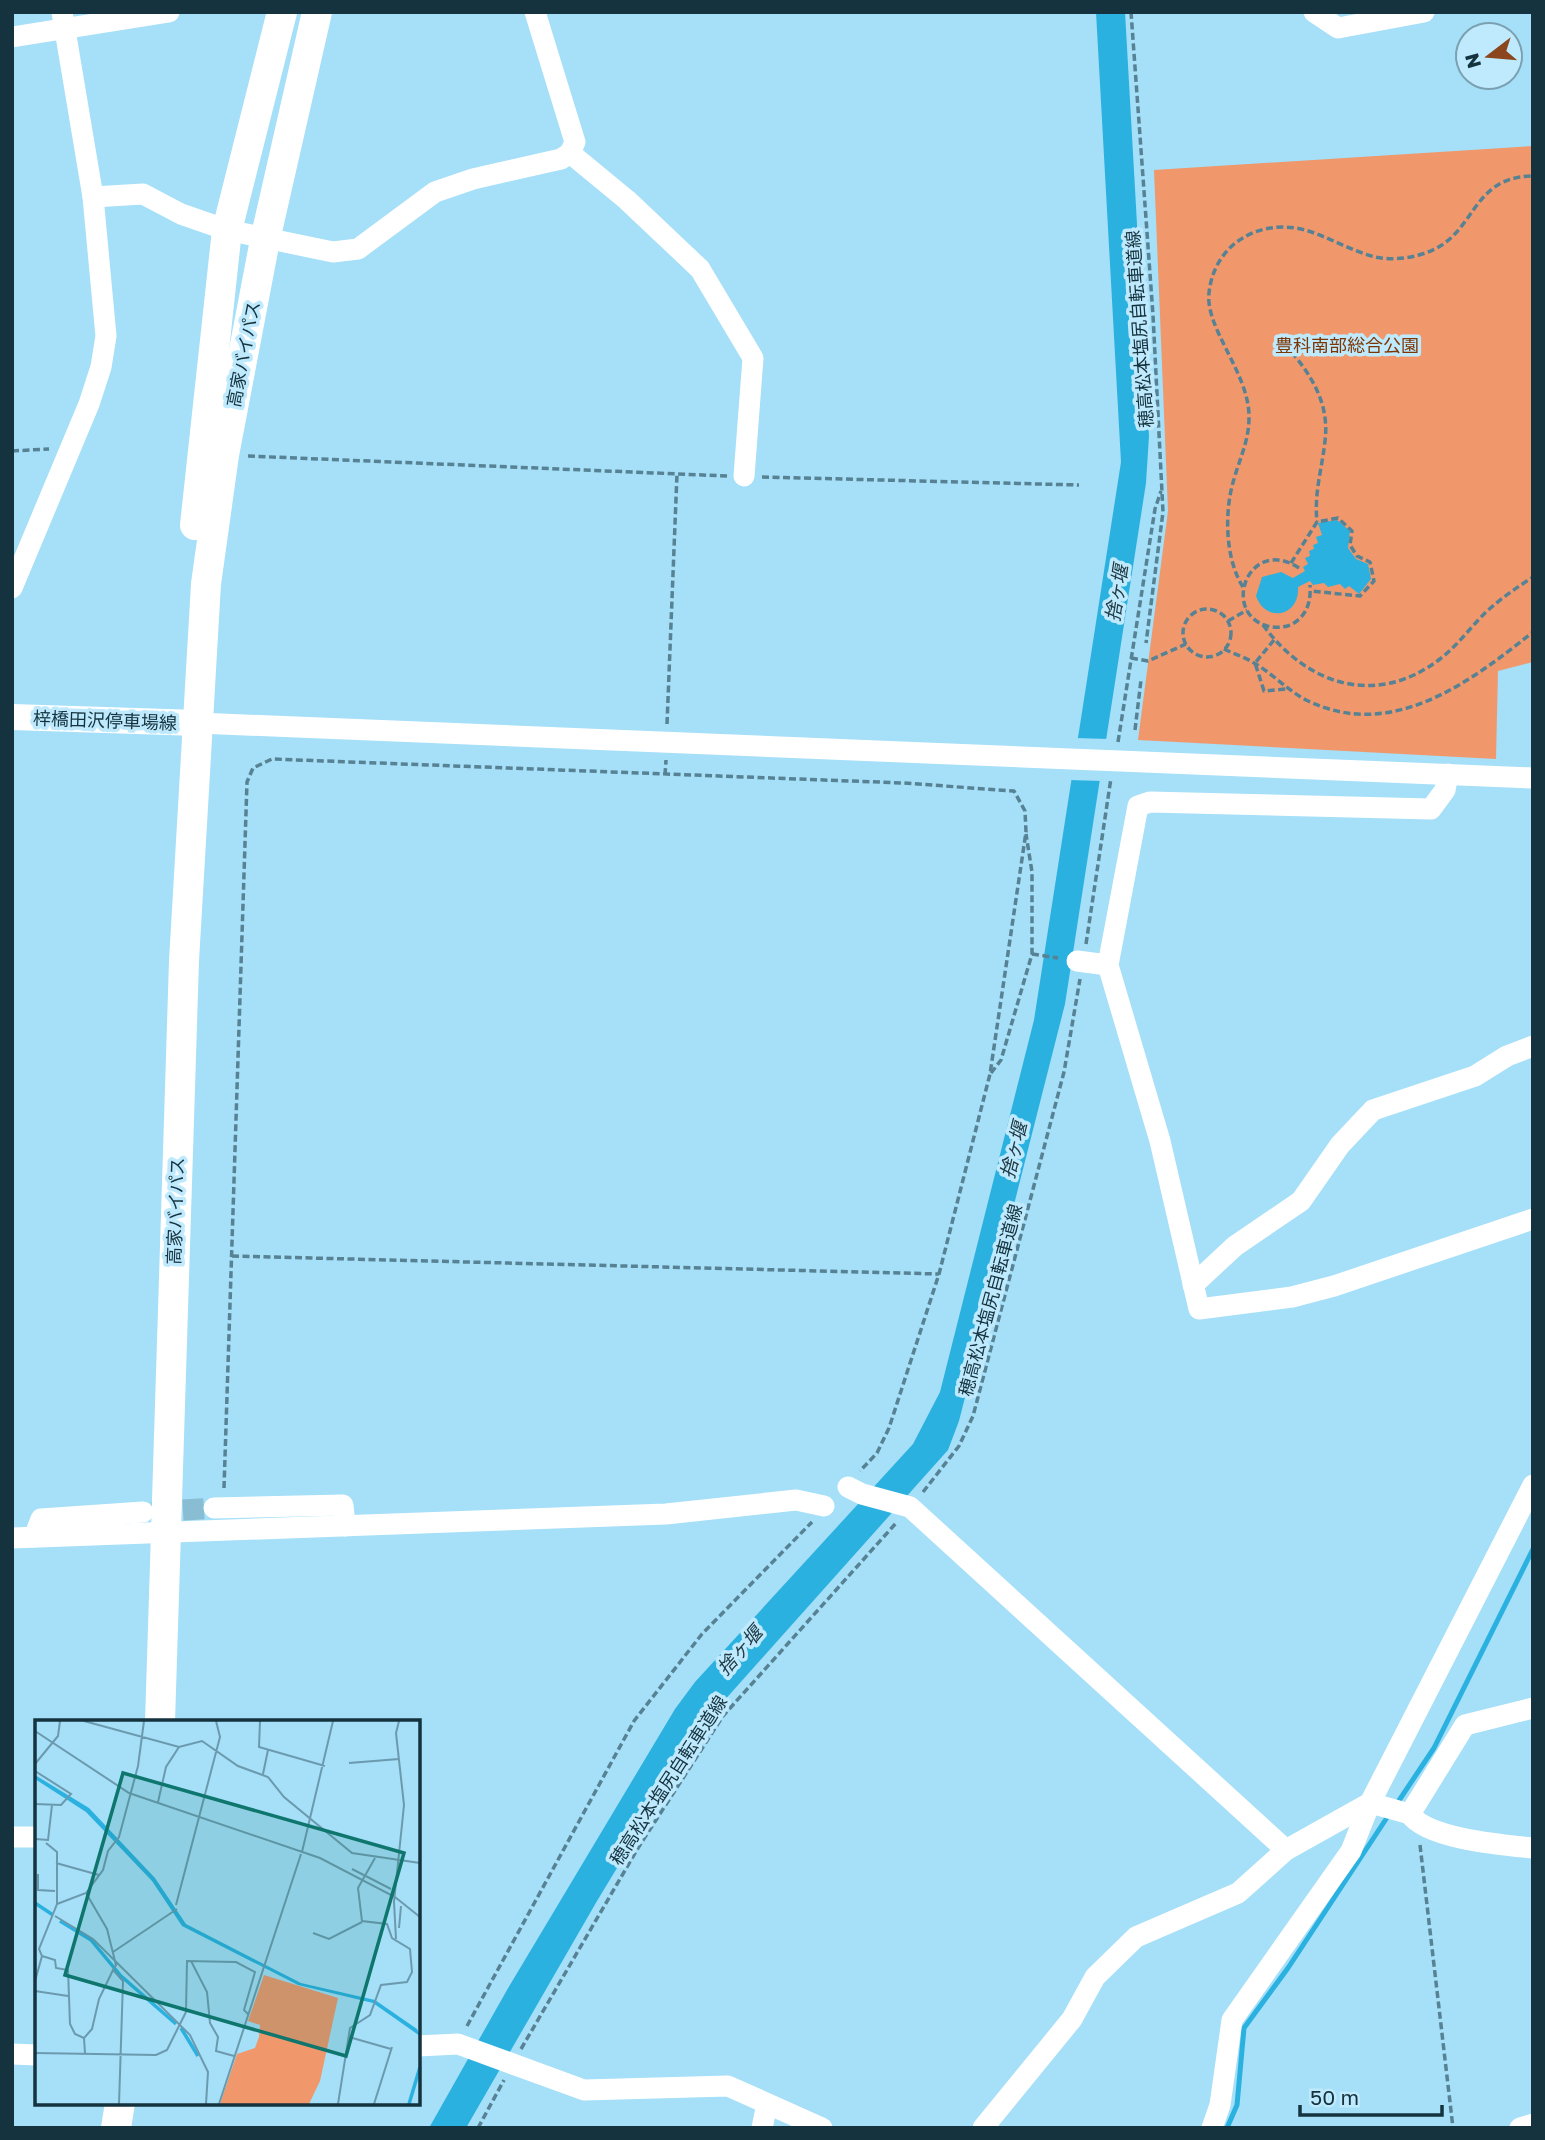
<svg xmlns="http://www.w3.org/2000/svg" width="1545" height="2140" viewBox="0 0 1545 2140" font-family="'Golos Text','Noto Sans JP',sans-serif">
  <rect width="100%" height="100%" fill="#a5dff8"/>
  <path fill="#f0986c" d="M1533,146V662L1498,671L1496,759L1138,740L1168,511L1154,170Z"/>
  <g fill="#2bb1e0">
    <path d="M1096,12H1125L1149,436L1146,483L1065,1004L959,1421L948,1450L706,1721L597,1901L466,2128H429L507,1990L675,1709L695,1682L913,1444L940,1392L1034,1020L1121,462Z"/>
    <path d="M1337,520L1350,531L1348,548L1356,559L1368,564L1371,579L1359,594L1349,586L1345,589L1340,584L1328,587L1324,583L1313,585L1310,581L1298,587C1300,616 1266,624 1256,596L1262,577L1281,572L1293,578L1305,571L1303,567L1308,564L1305,558L1310,556L1309,551L1314,549L1313,545L1318,543L1316,537L1322,535L1318,523Z"/>
  </g>
  <path fill="#a5dff8" d="M1075,738L1109,739L1102,781L1069,780Z"/>
  <g fill="none" stroke-linecap="round" stroke-linejoin="round">
    <g stroke="#2bb1e0" stroke-width="5">
      <path d="M1396,1805L1434,1748L1533,1549"/>
      <path d="M1227,2128L1237,2105L1244,2028L1288,1968L1390,1813"/>
    </g>
    <path stroke="#88bdd3" stroke-width="21" stroke-dasharray="21 10" stroke-linecap="butt" d="M152,1512L214,1508"/>
    <g stroke="#578294" stroke-width="3.5" stroke-dasharray="7 3.5" stroke-linecap="butt">
      <path d="M1131,12L1153,315L1163,512L1146,643"/>
      <path d="M1285,344C1309,372 1330,401 1325,441C1322,469 1314,492 1317,522"/>
      <path d="M12,451L49,449"/>
      <path d="M248,456L727,476"/>
      <path d="M762,477L1079,485"/>
      <path d="M1291,563L1317,522L1338,518L1352,531L1350,545L1357,556L1370,562L1374,581L1360,596L1311,591"/>
      <path d="M1299,568C1249,535 1220,612 1267,626C1276,628 1286,628 1294,623C1308,614 1311,600 1310,585"/>
      <path d="M1243,587C1225,559 1224,511 1234,479C1240,458 1249,440 1249,418C1250,374 1205,329 1209,293C1214,244 1259,218 1305,230C1329,237 1351,251 1375,257C1390,260 1407,259 1422,254C1478,238 1467,177 1533,176"/>
      <circle cx="1207" cy="633" r="24"/>
      <path d="M1228,621L1247,610"/>
      <path d="M1263,625C1307,685 1376,708 1440,659C1457,646 1470,628 1485,613C1500,599 1516,588 1533,577"/>
      <path d="M1274,640L1255,663L1264,691L1286,689"/>
      <path d="M1224,649C1234,654 1245,657 1254,663C1272,673 1287,690 1306,700C1391,742 1469,683 1533,632"/>
      <path d="M1131,658L1148,661L1186,644"/>
      <path d="M667,724L677,474"/>
      <path d="M1135,730L1141,680"/>
      <path d="M1118,742L1155,509L1161,491"/>
      <path d="M665,775L666,760"/>
      <path d="M1086,944L1111,778"/>
      <path d="M1032,954L1058,958"/>
      <path d="M991,1073L1001,1060L1032,954V872L1026,834"/>
      <path d="M232,1256L939,1274"/>
      <path d="M224,1488L247,782L253,768L272,759L903,783L1014,791L1025,811L1026,832L990,1074L939,1274L889,1428L877,1453L860,1471"/>
      <path d="M923,1492L959,1446L973,1416L1064,1072L1080,979"/>
      <path d="M1420,1845L1453,2128"/>
      <path d="M467,2026L634,1721L702,1634L812,1522"/>
      <path d="M521,2049L638,1848L723,1716L897,1522"/>
      <path d="M478,2128L504,2080"/>
    </g>
    <g stroke="#fff" stroke-width="21">
      <path d="M1314,12L1338,28L1424,12"/>
      <path d="M12,37L169,12"/>
      <path d="M570,153L627,200L700,269L753,358L744,476"/>
      <path d="M93,197L143,194L181,214L227,230L333,252L358,249L435,192L473,179L561,159L570,153L575,142L535,12"/>
      <path d="M12,588L89,404L101,367L106,336L93,197L62,12"/>
      <path d="M198,723L1533,778"/>
      <path d="M1448,774L1445,790L1431,809L1150,802L1138,806L1108,965L1160,1141L1199,1309L1292,1297L1334,1286L1533,1219"/>
      <path d="M1077,961L1108,965"/>
      <path d="M1193,1285L1235,1246L1301,1201L1340,1145L1373,1110L1475,1076L1507,1056L1533,1046"/>
      <path d="M848,1487L862,1494L910,1507L1286,1850"/>
      <path d="M214,1508L343,1505L345,1526"/>
      <path d="M34,1537L41,1519L143,1512"/>
      <path d="M12,1538L666,1514L796,1500L824,1506"/>
      <path d="M1410,1814C1427,1839 1503,1845 1533,1848"/>
      <path d="M12,1837H37"/>
      <path d="M418,2046L458,2044L584,2090L728,2086L822,2128"/>
      <path d="M12,2054L37,2055"/>
      <path d="M762,2128L767,2104"/>
      <path d="M983,2128L1072,2019L1095,1977L1136,1937L1238,1893L1286,1850L1370,1803L1410,1814L1465,1725L1533,1708"/>
      <path d="M1212,2128L1220,2105L1232,2020L1351,1851L1370,1803L1533,1485"/>
      <path d="M1520,2128L1533,2124"/>
    </g>
    <path stroke="#fff" stroke-width="26" d="M12,717L198,723"/>
    <g stroke="#fff" stroke-width="30">
      <path d="M195,525L227,230L282,12"/>
      <path d="M160,1722L184,961L206,584L224,455L265,240L317,12"/>
      <path d="M116,2128L120,2103"/>
    </g>
  </g>
  <g text-anchor="middle" dominant-baseline="central" stroke-width="7" stroke-linejoin="round" paint-order="stroke">
    <g font-size="18" fill="#14333f" stroke="#bfeafd">
      <text transform="translate(1139 329) rotate(-94)">穂高松本塩尻自転車道線</text>
      <text transform="translate(243 354) rotate(-79)">高家バイパス</text>
      <text transform="translate(105 720) rotate(2)">梓橋田沢停車場線</text>
      <text transform="translate(175 1211) rotate(-88)">高家バイパス</text>
      <text transform="translate(990 1300) rotate(-75)">穂高松本塩尻自転車道線</text>
      <text transform="translate(668 1780) rotate(-57)">穂高松本塩尻自転車道線</text>
    </g>
    <g font-size="18" fill="#7d3504" stroke="#bfeafd">
      <text x="1347" y="345">豊科南部総合公園</text>
    </g>
    <g font-size="19" font-style="italic" fill="#203b46" stroke="#bfeafd">
      <text transform="translate(1116 593) rotate(-81)">捨ヶ堰</text>
      <text transform="translate(1013 1150) rotate(-76)">捨ヶ堰</text>
      <text transform="translate(739 1650) rotate(-49)">捨ヶ堰</text>
    </g>
  </g>
  <g transform="translate(35 1720)">
    <rect width="385" height="385" fill="#a5dff8"/>
    <path d="M229,255L303,278L285,361L274,384H185L202,334L220,328L224,317L225,305L213,301Z" fill="#f0986c"/>
    <path d="M0,55L54,88L120,158L151,204L266,263L340,280L382,309L385,316L338,283L263,265L147,206L117,161L51,92L0,59Z" fill="#2bb1e0"/>
    <path fill="none" stroke="#2bb1e0" stroke-width="3.5" d="M0,183L18,195M25,201L56,220L86,256L141,304M146,308L163,336M374,384L385,347"/>
    <path fill="none" stroke="#6b9aae" stroke-width="2" d="M49,1L144,27L167,21L203,46L233,57L249,77L317,133L385,143M225,1L224,27L290,46M0,11L94,73L285,138L360,177L385,197M314,43L364,39M0,44L23,16L25,1M0,51L36,74L26,85L0,84M228,54L233,30M123,82L131,47L144,27M0,119L13,120L17,85M267,132L298,1M21,143L64,155M317,149L356,169M3,154V170L20,171M51,173L72,209L81,245L78,250L88,261L84,384M22,184L51,173L68,150L73,131L84,117L103,46L109,1M141,185L185,17L181,1M20,196L58,219L155,315L173,352L171,384M364,208L366,186M278,213L294,219L327,202M361,219L359,182L369,85L361,13L364,1M78,232L142,189M7,236L20,240L21,248L33,250L35,304L40,314L49,318M156,241L172,272L175,303L183,317L181,331L199,336M0,261L7,236L4,229L22,184V132L11,123M0,271L33,276M314,317L356,329M0,333L121,335L132,330L151,292L152,241L201,242L220,252L209,290L213,294M50,333L49,318L57,309L64,279L78,250M184,384L266,134M303,384L315,308L335,295L346,265L372,262L377,252L375,229L357,218L352,204L327,201L323,168L340,138M339,384L357,327"/>
    <path fill="#0f766e" fill-opacity="0.15" stroke="#0f766e" stroke-width="3.5" d="M88,53L369,133L311,336L30,255Z"/>
    <rect width="385" height="385" fill="none" stroke="#14333f" stroke-width="3.5"/>
  </g>
  <rect width="1545" height="2140" fill="none" stroke="#14333f" stroke-width="28"/>
  <g transform="translate(1489 56) rotate(254)"><circle r="33" fill="#bfeafd" stroke="#7ba1b1" stroke-width="2"/>
  <path d="M0-5L12 26L0 18L-12 26Z" fill="#8c461f"/>
  <text y="-10" font-size="19" font-weight="bold" text-anchor="middle" fill="#14333f">N</text>
  </g>
  <path d="M1300 2105v10h142v-10" fill="none" stroke="#14333f" stroke-width="3.5"/>
  <text x="1310" y="2105" font-size="21" fill="#14333f" stroke="#bfeafd" stroke-width="5" paint-order="stroke">50 m</text>
</svg>
